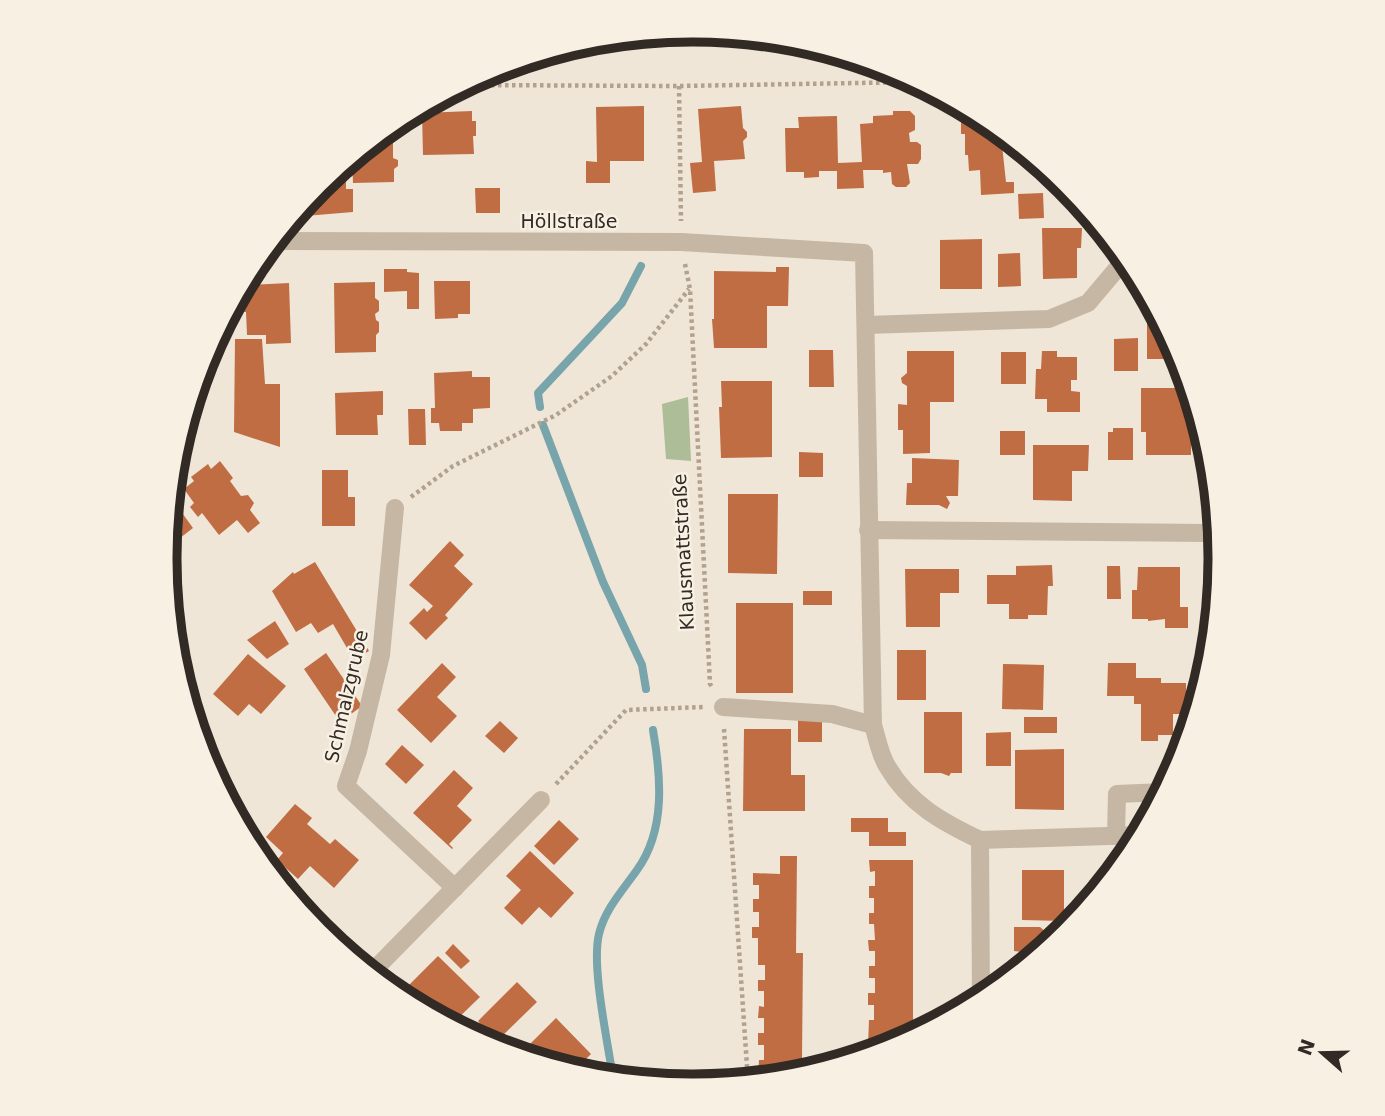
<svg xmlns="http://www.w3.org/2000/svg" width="1385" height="1116" viewBox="0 0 1385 1116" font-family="'DejaVu Sans',sans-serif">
  <rect width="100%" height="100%" fill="#efe6d7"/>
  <path fill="#adbd98" d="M688,397L691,461L666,459L662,404Z"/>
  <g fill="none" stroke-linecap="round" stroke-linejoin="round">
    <g stroke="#78a4ab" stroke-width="8">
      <path d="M540,407L538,393L622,303L641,266"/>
      <path d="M543,425L603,582L642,665L646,689"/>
      <path d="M613,1078C608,1043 591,966 599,934C605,909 623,890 637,870C666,830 661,776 653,730"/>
    </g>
  </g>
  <g fill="#c06d44">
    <path d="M644,106V161H610V183H586V161L597,162L596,107Z"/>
    <path d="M741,106L743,128L747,132V137L743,141L745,159L714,161L716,191L693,193L690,163L702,162L698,109Z"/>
    <path d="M472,111V121H476V136H473L474,154L423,155L422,113Z"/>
    <path d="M893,111H910L915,116V130L909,133L910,142H917L921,145V159L918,164H907L910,183L906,187H896L892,184L891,172L883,173V170H863L864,188L837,189V171H819V177L804,178V172H786L785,128H799L798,117L837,116L838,163L862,162L860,124L873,123V116L893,115Z"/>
    <path d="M973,114L986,119L1018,145H1002L1006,182H1014V193L981,195L980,170L969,171L968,155H965V134H961V116Z"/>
    <path d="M373,140H393V158L398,160V166L394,169V182L353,183L352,158Z"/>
    <path d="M327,178L329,182H346V189H353V212L305,216L304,203Z"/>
    <path d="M475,188H500V213H476Z"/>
    <path d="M1043,193L1044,218L1019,219L1018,194Z"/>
    <path d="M1042,228H1082L1081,248H1077V278L1043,279Z"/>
    <path d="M982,239V289H940V240Z"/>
    <path d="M1020,253L1021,286L998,287V254Z"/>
    <path d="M776,267H789L788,306H767V348H714L712,319H714V271L776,272Z"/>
    <path d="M384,269H407V272L419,273V309H407V291L384,292Z"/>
    <path d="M434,281H470V314H458V318L435,319Z"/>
    <path d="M375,282V298L379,301V311L375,314L376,320L379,322V332L376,335V352L335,353L334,283Z"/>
    <path d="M289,283L291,343L266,344V335H247L246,312H240V301H246V285Z"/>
    <path d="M1147,293L1173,342L1171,359H1147Z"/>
    <path d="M1138,338V371H1114V339Z"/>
    <path d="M235,339H262L265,384H280V447L234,432Z"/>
    <path d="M809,350H833L834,387H809Z"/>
    <path d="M907,351H954V402H930V453L903,454V430H898V404L907,405V386L902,383L901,378L907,373Z"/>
    <path d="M1042,351H1057V357H1077V380H1071V391L1080,392V412H1047V399H1035L1036,369H1041Z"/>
    <rect x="1001" y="352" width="25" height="32"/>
    <path d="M472,371V377H490V408L473,409V423H462V431H440L439,423H431V408H435L434,373Z"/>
    <path d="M721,381H772V457L721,458L719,407H722Z"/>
    <path d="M1141,388H1190L1204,432H1191V455H1146V432H1141Z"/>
    <path d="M383,391V415H377L378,435H336L335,393Z"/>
    <path d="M408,409H425L426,445H409Z"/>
    <path d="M1113,428H1133V460H1108V432H1113Z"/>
    <rect x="1000" y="431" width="25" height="24"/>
    <path d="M1033,445H1089L1088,471H1072V501L1033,500Z"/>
    <path d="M799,452L823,453V477H799Z"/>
    <path d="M912,458L959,460L958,496H946L950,503L947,509L939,505H906L907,483H912Z"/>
    <path d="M220,461L233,478L230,481L241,496L248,495L254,503L250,510L260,523L248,533L237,520L219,535L202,513L198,517L190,507L194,503L184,489L194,481L191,477L208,464L211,469Z"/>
    <path d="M322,470H348V497H355V526H322Z"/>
    <path d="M728,494H778L777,574L728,573Z"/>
    <path d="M172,499L193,528L171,545L166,538Z"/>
    <path d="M450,541L464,555L454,566L473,584L445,615L448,618L426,640L409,623L424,608L427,612L433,606L409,585Z"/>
    <path d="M315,562L369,651L354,660L333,624L318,633L311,623L296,632L272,591L293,572L294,574Z"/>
    <path d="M1052,565L1053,586H1048L1047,615H1028V619H1009V604H987V575H1016V566Z"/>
    <path d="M1107,566H1120L1121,599H1107Z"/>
    <path d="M1138,567H1180V607H1188V628H1165V619L1148,621V619H1132V590H1137Z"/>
    <path d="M905,569H959V593H940V627H906Z"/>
    <rect x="803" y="591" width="29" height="14"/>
    <rect x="736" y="603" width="57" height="90"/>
    <path d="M275,621L289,644L267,659L247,640Z"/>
    <rect x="897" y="650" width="29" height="50"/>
    <path d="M326,653L362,706L340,722L304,669Z"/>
    <path d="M248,654L286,686L261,714L249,704L238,716L213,694Z"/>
    <path d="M442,663L456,677L437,697L457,716L431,743L397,710Z"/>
    <path d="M1108,663H1136V678H1161V683H1186V714H1173V735H1158V741H1141V704H1134V696H1107Z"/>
    <path d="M1003,664L1044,665L1043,710L1002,709Z"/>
    <path d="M924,712H962V773H951L949,776L941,773H924Z"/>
    <rect x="798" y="717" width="24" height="25"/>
    <rect x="1024" y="717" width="33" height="16"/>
    <path d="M500,721L518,738L504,753L485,736Z"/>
    <path d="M744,729H791V775H805V811H743Z"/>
    <path d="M1011,732V766H986V733Z"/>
    <path d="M402,745L424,765L406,784L385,764Z"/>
    <path d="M1064,749V810L1015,809V750Z"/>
    <path d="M454,770L473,788L457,806L472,820L449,844L453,848L452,849L413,813Z"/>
    <path d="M295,804L312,818L307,824L330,844L335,839L359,860L334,888L310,866L298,879L277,860L283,853L266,837Z"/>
    <path d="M851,818H888V832H906V846H869V832H851Z"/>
    <path d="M559,820L579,839L554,865L534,846Z"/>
    <path d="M530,851L574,893L551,918L539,907L522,925L504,908L521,890L506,876Z"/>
    <path d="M780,856H797L796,953H803L802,1060L846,1061L795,1076L758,1080L759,1060H764V1045H758V1033H764V1018H758L759,1006L764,1007V991H758V980H765V965H758V938H752V927H759V912H753V899H759V885H753V873L780,874Z"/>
    <path d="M869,860H913V1020H943L898,1044L868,1045L869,1020H874V1005H868V993H875V978H869V966H875V951H869L868,940H875L874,924H869V913H874V898H869V886H875V871L870,872Z"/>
    <path d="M1022,870H1064V921L1022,920Z"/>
    <path d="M1014,927H1040L1047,933V947L1014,974V963L1022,964V952L1014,951Z"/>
    <path d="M453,944L470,961L461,969L445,953Z"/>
    <path d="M438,956L480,997L451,1025L439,1019L407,987Z"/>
    <path d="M517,982L537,1002L497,1041L494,1038L490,1042L480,1032L484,1028L478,1021Z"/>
    <path d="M556,1018L591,1054L574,1071L534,1059L532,1057L536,1054L528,1046Z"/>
  </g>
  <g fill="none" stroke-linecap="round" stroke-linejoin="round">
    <g stroke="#b2a18e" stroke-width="4.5" stroke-dasharray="3.5 3.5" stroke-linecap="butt">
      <path d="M463,85L679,86L917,82"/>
      <path d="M679,86L681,221"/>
      <path d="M685,264L690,289L710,684L713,688"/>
      <path d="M411,497L453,466L556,415L612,376L646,344L689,289"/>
      <path d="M724,729L748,1081"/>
      <path d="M556,784L626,710L704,707"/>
    </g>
    <path stroke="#c6b7a4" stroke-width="12" d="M855,1058H856"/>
    <g stroke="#c6b7a4" stroke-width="18">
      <path d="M272,241L681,242L864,253L873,725C877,738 880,755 887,766C909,804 942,822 980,840L981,1000"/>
      <path d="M867,325L1049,319L1088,303L1126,258"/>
      <path d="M395,508L381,655L358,751L346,786L455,888"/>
      <path d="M868,530L1208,533L1219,543"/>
      <path d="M723,707L832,714L873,725"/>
      <path d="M1116,836L1117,794L1164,792"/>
      <path d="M980,840L1140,835"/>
      <path d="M370,974L541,800"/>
    </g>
  </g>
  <g text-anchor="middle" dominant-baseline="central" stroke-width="5" stroke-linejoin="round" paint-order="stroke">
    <g font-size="19" fill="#322a25" stroke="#f7f0e3">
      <text x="569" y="221">Höllstraße</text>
      <text transform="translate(683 552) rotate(-93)">Klausmattstraße</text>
      <text transform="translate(346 696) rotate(-77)">Schmalzgrube</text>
    </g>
  </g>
  <path d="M0 0H1385V1116H0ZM692 42H693A515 515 0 0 1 1208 557V559A515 515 0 0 1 693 1074H692A515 515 0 0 1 177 559V557A515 515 0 0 1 692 42Z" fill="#f7f0e3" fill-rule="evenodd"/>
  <path fill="none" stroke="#322a25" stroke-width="9" d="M692 42H693A515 515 0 0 1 1208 557V559A515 515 0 0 1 693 1074H692A515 515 0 0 1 177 559V557A515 515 0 0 1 692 42Z"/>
  <g transform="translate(1322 1053) rotate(290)" stroke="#f7f0e3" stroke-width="5" paint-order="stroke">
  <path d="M0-5L12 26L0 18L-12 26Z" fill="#322a25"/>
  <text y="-10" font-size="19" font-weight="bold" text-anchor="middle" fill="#322a25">N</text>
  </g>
</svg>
